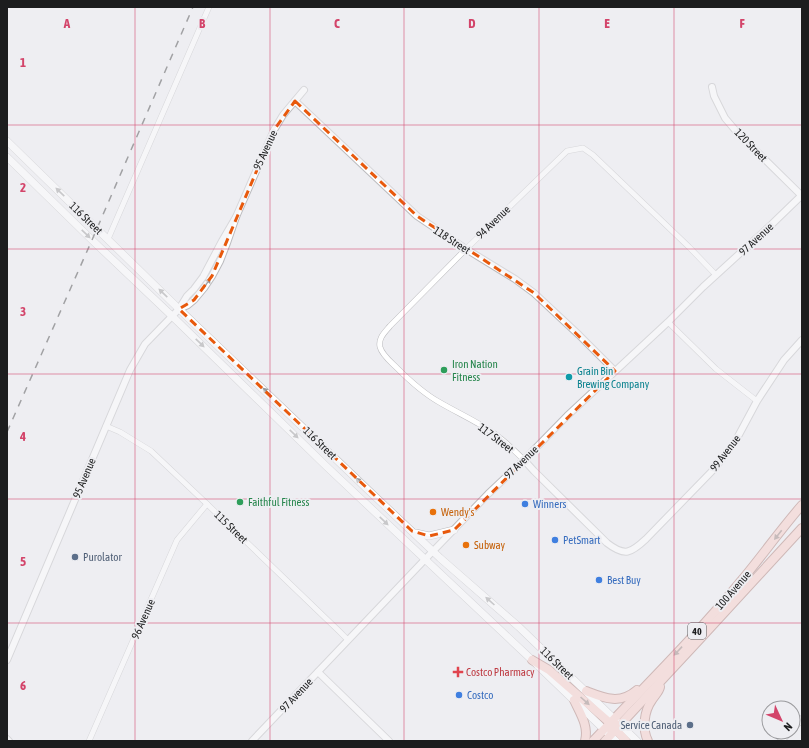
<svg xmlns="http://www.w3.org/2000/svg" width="809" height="748" viewBox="0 0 809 748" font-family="'Asap Condensed',sans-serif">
  <rect width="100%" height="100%" fill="#eeeef2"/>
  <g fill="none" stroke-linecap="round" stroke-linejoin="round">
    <g stroke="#bbbbbe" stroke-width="6">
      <g id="minor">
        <path d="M108,239L209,7"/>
        <path d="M668,322L716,369L757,401"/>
        <path d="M106,426L120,432L151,451L207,504L339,631L348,640"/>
        <path d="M524,460C514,450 504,440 492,432C476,421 456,412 439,402C423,393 410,381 397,368C391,362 382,355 380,347C378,338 385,332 390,326L466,249L567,151L583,148L593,155L689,247L716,275"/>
        <path d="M89,741L177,540L207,504"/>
      </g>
    </g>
    <g stroke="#bbbbbe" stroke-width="8">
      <g id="tertiary">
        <path d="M712,87L714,96L725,118L736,131L802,196"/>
        <path d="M295,101L417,216L466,249L515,279L534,293L579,335L615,371"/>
        <path d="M179,309L188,305L194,300L204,288L212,276L220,261L227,243L236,217L274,130L283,115L304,90"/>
        <path d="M524,460L534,471L607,543C625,557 631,553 646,539L715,468L735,442L757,401L784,360L802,340"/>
        <path d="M7,660L130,370L145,344L179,309L187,296L194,289L203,277L222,241L236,217"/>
        <path d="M318,672L389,741"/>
        <path d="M793,728L802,719"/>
        <path d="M7,739L9,741"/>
        <path d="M252,741L433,551L438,546L488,494L524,460L567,416L668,322L703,287L772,224L802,195"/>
        <path d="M781,741L789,732"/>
      </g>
    </g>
    <g stroke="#bbbbbe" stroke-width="8">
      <g id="secondary">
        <path d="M7,141L179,309L365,487L440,558L519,627L637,741"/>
        <path d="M7,157L92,240L172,316L326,466L532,660L616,741"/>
        <path d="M416,533L429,536L454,530"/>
      </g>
    </g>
    <g stroke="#a87771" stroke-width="10">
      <g id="primary">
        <path d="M532,660L549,670L610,723L615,724"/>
        <path d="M586,691C604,698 620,705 637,690"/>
        <path d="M574,700C580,713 589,726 585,741"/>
        <path d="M611,730H616L626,741"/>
        <path d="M593,741C643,688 695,637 741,581C762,556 781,529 802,505"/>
        <path d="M605,741L699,640L802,528"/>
        <path d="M648,741C642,729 644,711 652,700C655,695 659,692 660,687"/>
      </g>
    </g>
    <use href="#minor" stroke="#fff" stroke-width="5"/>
    <use href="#tertiary" stroke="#fff" stroke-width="6"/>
    <use href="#secondary" stroke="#fff" stroke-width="7"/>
    <use href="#primary" stroke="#f8cbc4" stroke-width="8"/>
    <path stroke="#434445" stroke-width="1.5" stroke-dasharray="7 7" stroke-linecap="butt" d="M7,432L92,240L193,7"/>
  </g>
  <defs><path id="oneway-solid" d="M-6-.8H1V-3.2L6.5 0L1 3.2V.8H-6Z"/></defs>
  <g fill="#99999a">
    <use href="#oneway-solid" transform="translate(60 192) rotate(-136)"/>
    <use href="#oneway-solid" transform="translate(86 234) rotate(44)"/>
    <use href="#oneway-solid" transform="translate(207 283) rotate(-56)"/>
    <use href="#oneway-solid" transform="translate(163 293) rotate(-136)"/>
    <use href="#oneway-solid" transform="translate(200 343) rotate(44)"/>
    <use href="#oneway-solid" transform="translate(267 392) rotate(-136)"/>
    <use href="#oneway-solid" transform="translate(294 434) rotate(44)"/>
    <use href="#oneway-solid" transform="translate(360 482) rotate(-136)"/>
    <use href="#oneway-solid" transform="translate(384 521) rotate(44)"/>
    <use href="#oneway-solid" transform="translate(490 601) rotate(-138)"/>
  </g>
  <g fill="#957d79">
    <use href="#oneway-solid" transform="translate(778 535) rotate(128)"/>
    <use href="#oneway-solid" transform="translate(678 651) rotate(133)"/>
    <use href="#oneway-solid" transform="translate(585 701) rotate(42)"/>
  </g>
  <path d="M0 0H809V748H0ZM295,101L417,216L534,293L615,371L454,530L429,536L412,531L179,309L194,300L212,276L274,130Z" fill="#eeeef2" fill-opacity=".55" fill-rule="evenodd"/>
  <path fill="none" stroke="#e8590c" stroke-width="3" stroke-dasharray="8 5" stroke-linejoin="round" d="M295,101L417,216L534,293L615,371L454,530L429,536L412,531L179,309L194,300L212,276L274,130Z"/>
  <path fill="none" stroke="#d3446a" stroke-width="1" stroke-opacity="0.55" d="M135,7V741M270,7V741M404,7V741M539,7V741M674,7V741M7,125H802M7,249H802M7,374H802M7,499H802M7,623H802"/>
  <g fill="#2e9e5b" stroke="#eeeef2" stroke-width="1.5">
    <circle cx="444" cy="370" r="4"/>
    <circle cx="240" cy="502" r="4"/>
  </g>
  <circle fill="#0f9aa8" stroke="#eeeef2" stroke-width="1.5" cx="569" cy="377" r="4"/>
  <g fill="#3f7fe0" stroke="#eeeef2" stroke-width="1.5">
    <circle cx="525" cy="504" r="4"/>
    <circle cx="555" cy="540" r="4"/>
    <circle cx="599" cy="580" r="4"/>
    <circle cx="459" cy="695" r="4"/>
  </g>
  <g fill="#e8710a" stroke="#eeeef2" stroke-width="1.5">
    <circle cx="433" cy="512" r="4"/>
    <circle cx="466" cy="545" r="4"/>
  </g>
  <g fill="#5c6f8a" stroke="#eeeef2" stroke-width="1.5">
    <circle cx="75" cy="557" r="4"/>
    <circle cx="690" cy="725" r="4"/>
  </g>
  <path fill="#e0444e" stroke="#eeeef2" stroke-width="1.5" d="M456 666h4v4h4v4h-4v4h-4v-4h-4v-4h4z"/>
  <g text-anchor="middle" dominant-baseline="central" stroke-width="4" stroke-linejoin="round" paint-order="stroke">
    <rect fill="#eeeef2" stroke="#5b5c5e" stroke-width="1" x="688" y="623" width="18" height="16" rx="3"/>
    <g font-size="10" font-weight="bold" fill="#1c1d1e">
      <text x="697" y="631">40</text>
    </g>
    <g font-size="11" fill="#1c1d1e" stroke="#eeeef2">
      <text transform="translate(751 145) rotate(46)">120 Street</text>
      <text transform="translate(265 150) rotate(-65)">95 Avenue</text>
      <text transform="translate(86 218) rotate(44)">116 Street</text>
      <text transform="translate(493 222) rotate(-44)">94 Avenue</text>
      <text transform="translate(756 239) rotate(-43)">97 Avenue</text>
      <text transform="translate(452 240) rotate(33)">118 Street</text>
      <text transform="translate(496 438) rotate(37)">117 Street</text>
      <text transform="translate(320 443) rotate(44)">116 Street</text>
      <text transform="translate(725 453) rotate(-53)">99 Avenue</text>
      <text transform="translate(521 462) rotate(-44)">97 Avenue</text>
      <text transform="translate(84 478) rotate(-67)">95 Avenue</text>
      <text transform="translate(231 527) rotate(44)">115 Street</text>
      <text transform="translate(733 590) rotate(-49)">100 Avenue</text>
      <text transform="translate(143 619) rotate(-66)">96 Avenue</text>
      <text transform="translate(557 663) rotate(44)">116 Street</text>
      <text transform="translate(296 695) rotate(-47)">97 Avenue</text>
    </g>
    <g font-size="11" fill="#27864d" stroke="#eeeef2" text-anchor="start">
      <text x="452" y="364">Iron Nation<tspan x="452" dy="13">Fitness</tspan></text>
      <text x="248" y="502">Faithful Fitness</text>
    </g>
    <g font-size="11" fill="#0d838f" stroke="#eeeef2" text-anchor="start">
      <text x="577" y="371">Grain Bin<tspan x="577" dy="13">Brewing Company</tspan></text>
    </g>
    <g font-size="11" fill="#366cbe" stroke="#eeeef2" text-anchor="start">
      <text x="533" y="504">Winners</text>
      <text x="563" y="540">PetSmart</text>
      <text x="607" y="580">Best Buy</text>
      <text x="467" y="695">Costco</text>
    </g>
    <g font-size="11" fill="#c56008" stroke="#eeeef2" text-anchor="start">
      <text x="441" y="512">Wendy's</text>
      <text x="474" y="545">Subway</text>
    </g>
    <g font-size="11" fill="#4e5e75" stroke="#eeeef2" text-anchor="start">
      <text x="83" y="557">Purolator</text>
      <text x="682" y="725" text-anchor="end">Service Canada</text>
    </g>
    <g font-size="11" fill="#be3a42" stroke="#eeeef2" text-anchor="start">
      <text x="466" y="672">Costco Pharmacy</text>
    </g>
  </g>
  <g font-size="13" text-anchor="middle" font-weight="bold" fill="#d3446a" stroke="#eeeef2" stroke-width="4" stroke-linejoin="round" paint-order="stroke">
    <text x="67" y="28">A</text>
    <text x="202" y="28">B</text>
    <text x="337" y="28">C</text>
    <text x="472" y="28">D</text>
    <text x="607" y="28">E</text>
    <text x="742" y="28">F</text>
    <text x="23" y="67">1</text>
    <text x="23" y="192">2</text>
    <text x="23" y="316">3</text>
    <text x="23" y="441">4</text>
    <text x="23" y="566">5</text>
    <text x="23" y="690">6</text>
  </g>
  <rect width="809" height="748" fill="none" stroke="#1c1d1e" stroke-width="16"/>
  <g transform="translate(781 720) rotate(134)"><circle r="19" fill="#eeeef2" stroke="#9a9a9d"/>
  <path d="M0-3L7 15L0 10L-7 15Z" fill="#d3446a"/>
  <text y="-6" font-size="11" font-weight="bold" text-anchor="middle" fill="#1c1d1e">N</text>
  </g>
</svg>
